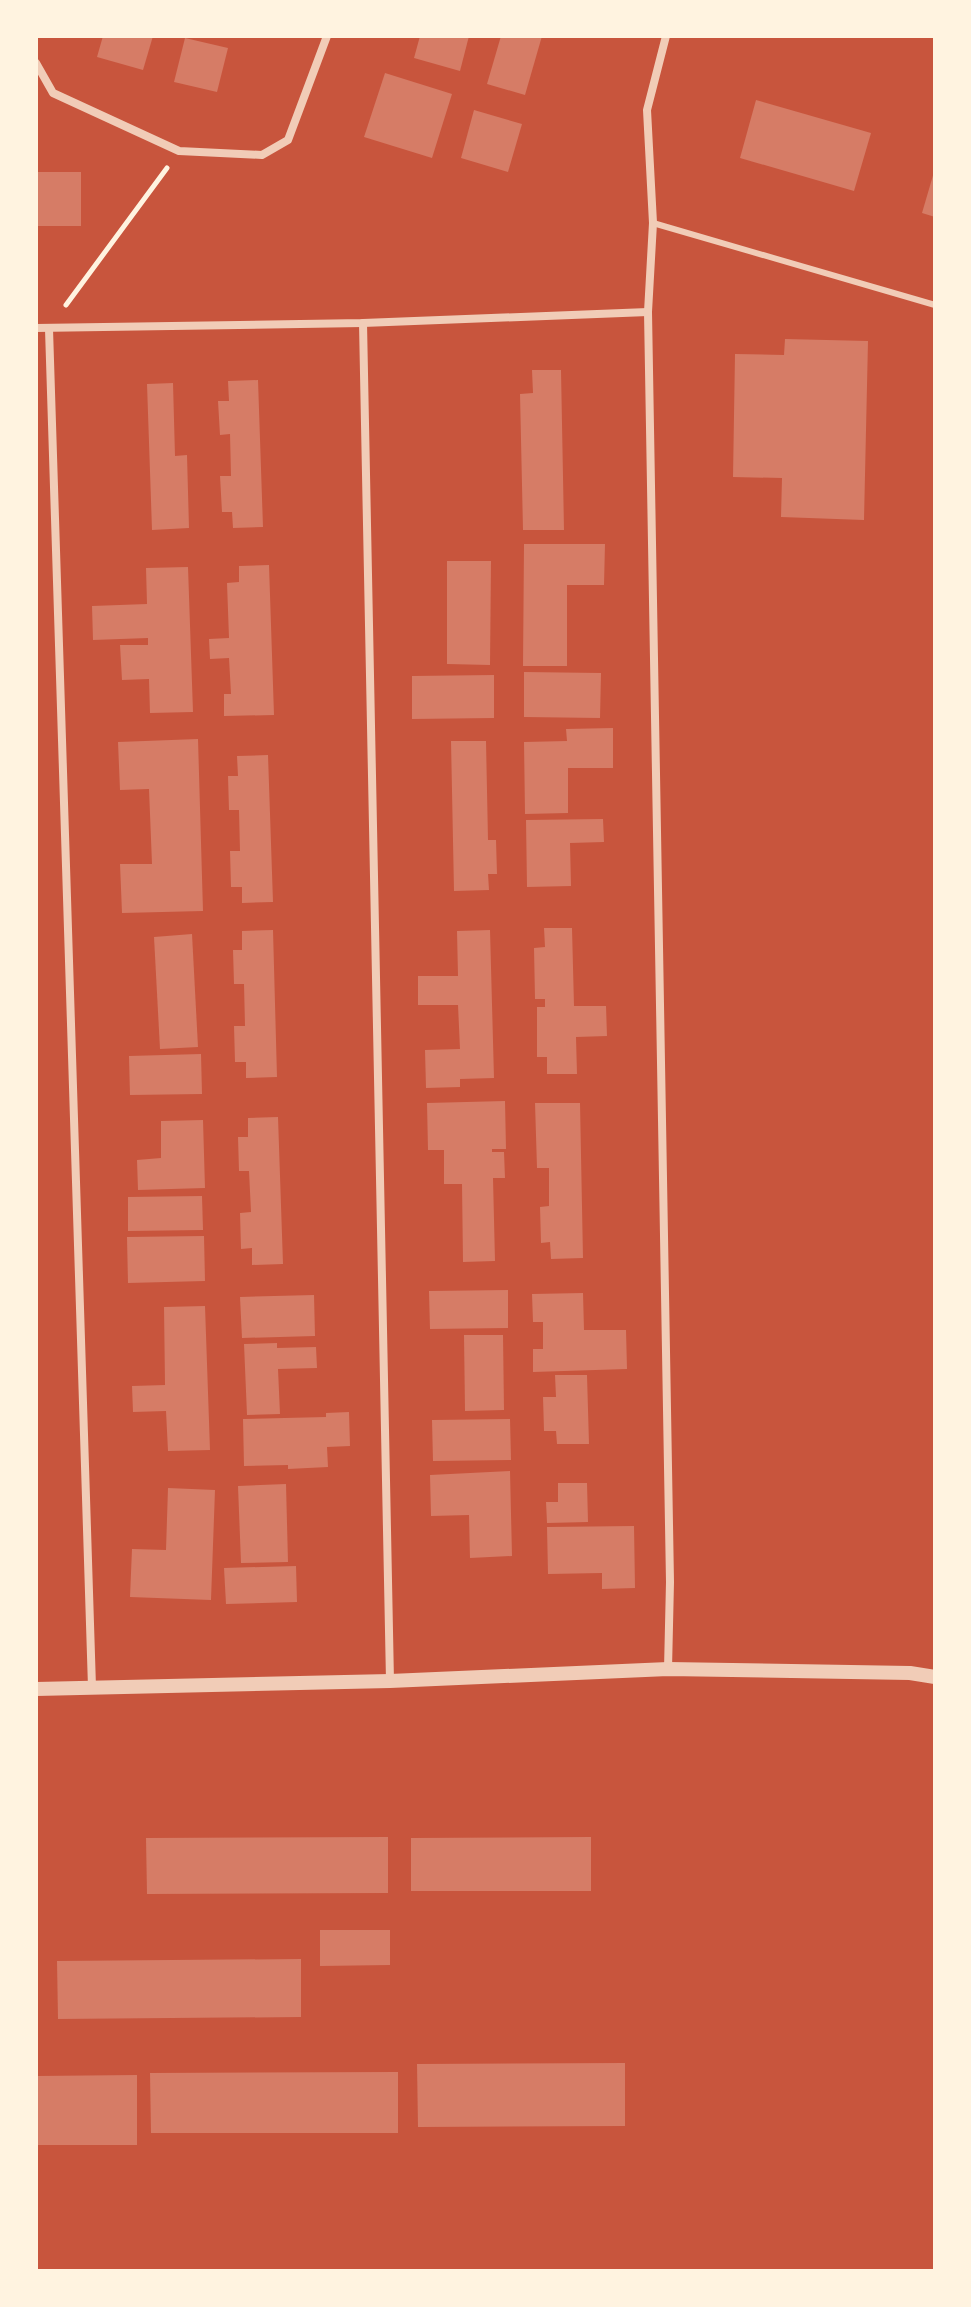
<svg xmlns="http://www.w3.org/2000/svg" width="971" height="2307" viewBox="0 0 971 2307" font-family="'Fira Sans',sans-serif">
  <rect width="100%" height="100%" fill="#c8553d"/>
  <g fill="#d67c66">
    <path d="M103,36H153L143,70L97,57Z"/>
    <path d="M420,36H469L460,71L414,58Z"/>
    <path d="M501,36H542L525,95L487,84Z"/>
    <path d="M185,38L228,48L217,92L174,82Z"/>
    <path d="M385,73L452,94L432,158L364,137Z"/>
    <path d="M756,100L871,133L854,191L740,158Z"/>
    <path d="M474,110L522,124L508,172L461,158Z"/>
    <rect x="36" y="172" width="45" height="54"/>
    <path d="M934,172L935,173V217L922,213Z"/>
    <path d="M785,339L868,341L864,520L781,517L782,478L733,477L735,354L784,355Z"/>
    <path d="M532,370H561L564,530H523L520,394L533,393Z"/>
    <path d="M258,380L263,527L233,528L232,512H222L220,476H231L230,434L220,435L218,401H229L228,381Z"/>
    <path d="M173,383L175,456L187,455L189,528L152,530L147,384Z"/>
    <path d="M524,544H605L604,585H567V666H523Z"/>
    <path d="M447,561H491L490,665L447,664Z"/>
    <path d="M269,565L274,715L224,716V694H231L229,658L210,659L209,639L229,638L227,583L239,582V566Z"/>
    <path d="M188,567L193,712L150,713L149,679L122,680L120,645H148V638L93,640L92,606L147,604L146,568Z"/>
    <path d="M524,672L601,673L600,718L524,717Z"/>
    <path d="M494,675V718L412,719V676Z"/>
    <path d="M613,728V768H568V813L525,814L524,742L567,741L566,729Z"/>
    <path d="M198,739L203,911L122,913L120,864H152L149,789L120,790L118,742Z"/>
    <path d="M451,741H486L488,840H496L497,874H488L489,890L454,891Z"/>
    <path d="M268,755L273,902L242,903V887H231L230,851H240L239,810H229L228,776H238L237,756Z"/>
    <path d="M603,819L604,842L570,843L571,886L527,887L526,820Z"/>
    <path d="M544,928H572L574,1006H606L607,1036L576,1037L577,1074H547V1057H537V1007H545V999H535L534,948L545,947Z"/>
    <path d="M273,930L277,1077L246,1078V1062H235L234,1026H245L244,984H234L233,950H242V931Z"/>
    <path d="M490,930L494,1078L460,1079V1087L426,1088L425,1050L460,1049L458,1005H418V976H458L457,931Z"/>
    <path d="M192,934L198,1047L160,1049L154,937Z"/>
    <path d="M201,1054L202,1094L130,1095L129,1056Z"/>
    <path d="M505,1101L506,1149H492V1152H504L505,1178H493L495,1261L463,1262L462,1184H444V1150H428L427,1103Z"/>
    <path d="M535,1103H580L583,1258L551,1259L550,1242L541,1243L540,1207L549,1206V1168H537Z"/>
    <path d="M278,1117L283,1264L252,1265V1248L241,1249L240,1213L251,1212L249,1171H239L238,1137H248V1118Z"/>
    <path d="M203,1120L205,1188L138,1190L137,1160L161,1158V1121Z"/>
    <path d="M202,1196L203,1230L128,1231V1197Z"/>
    <path d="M204,1236L205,1281L128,1283L127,1237Z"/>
    <path d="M508,1290V1328L430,1329L429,1291Z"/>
    <path d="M583,1293L584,1330H626L627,1369L533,1372V1349H543V1322H533L532,1294Z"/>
    <path d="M314,1295L315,1336L242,1338L240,1297Z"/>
    <path d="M205,1306L210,1450L168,1451L166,1411L133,1412L132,1386L165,1385L164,1307Z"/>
    <path d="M464,1335H503L504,1410L465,1411Z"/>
    <path d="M277,1343V1348L316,1347L317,1368L278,1369L280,1414L247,1415L244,1344Z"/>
    <path d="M555,1375H587L589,1444H557L556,1431H544L543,1397H556Z"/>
    <path d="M349,1412L350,1446L327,1447L328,1467L288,1469V1465L244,1466L243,1419L326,1417V1413Z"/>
    <path d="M510,1419L511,1460L433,1461L432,1420Z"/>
    <path d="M510,1471L512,1556L470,1558L469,1515L431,1516L430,1475Z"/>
    <path d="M558,1483H587L588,1522L547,1523L546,1502H558Z"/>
    <path d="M286,1484L288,1562L241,1563L238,1486Z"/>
    <path d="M168,1488L215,1490L211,1600L130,1597L132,1549L166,1550Z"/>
    <path d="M634,1526L635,1588L602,1589V1573L548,1574L547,1527Z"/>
    <path d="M296,1566L297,1602L226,1604L224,1568Z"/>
    <path d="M388,1837V1893L147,1894L146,1838Z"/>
    <path d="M591,1837V1891H411V1838Z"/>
    <path d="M320,1930H390V1965L320,1966Z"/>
    <path d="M301,1959V2017L58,2019L57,1961Z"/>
    <path d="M625,2063V2126L418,2127L417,2064Z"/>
    <path d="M398,2072V2133H151L150,2073Z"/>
    <path d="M137,2075V2145H36V2076Z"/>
  </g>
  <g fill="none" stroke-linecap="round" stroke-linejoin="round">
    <path stroke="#fff3e0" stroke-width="5" d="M66,305L167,168"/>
    <path stroke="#f1ccb7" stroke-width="6" d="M653,223L935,305"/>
    <g stroke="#f1ccb7" stroke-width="8">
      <path d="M666,36L647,110L653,223L648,312L670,1582L668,1669"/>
      <path d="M36,63L53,93L179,151L262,155L288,140L327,36"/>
      <path d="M363,323L390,1681"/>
      <path d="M36,328L363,323L648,312"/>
      <path d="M49,329L92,1687"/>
    </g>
    <path stroke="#f1ccb7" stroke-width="14" d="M36,1689L390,1681L668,1669L910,1673L935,1677"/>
  </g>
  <rect width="971" height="2307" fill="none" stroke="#fff3e0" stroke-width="76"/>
</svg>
